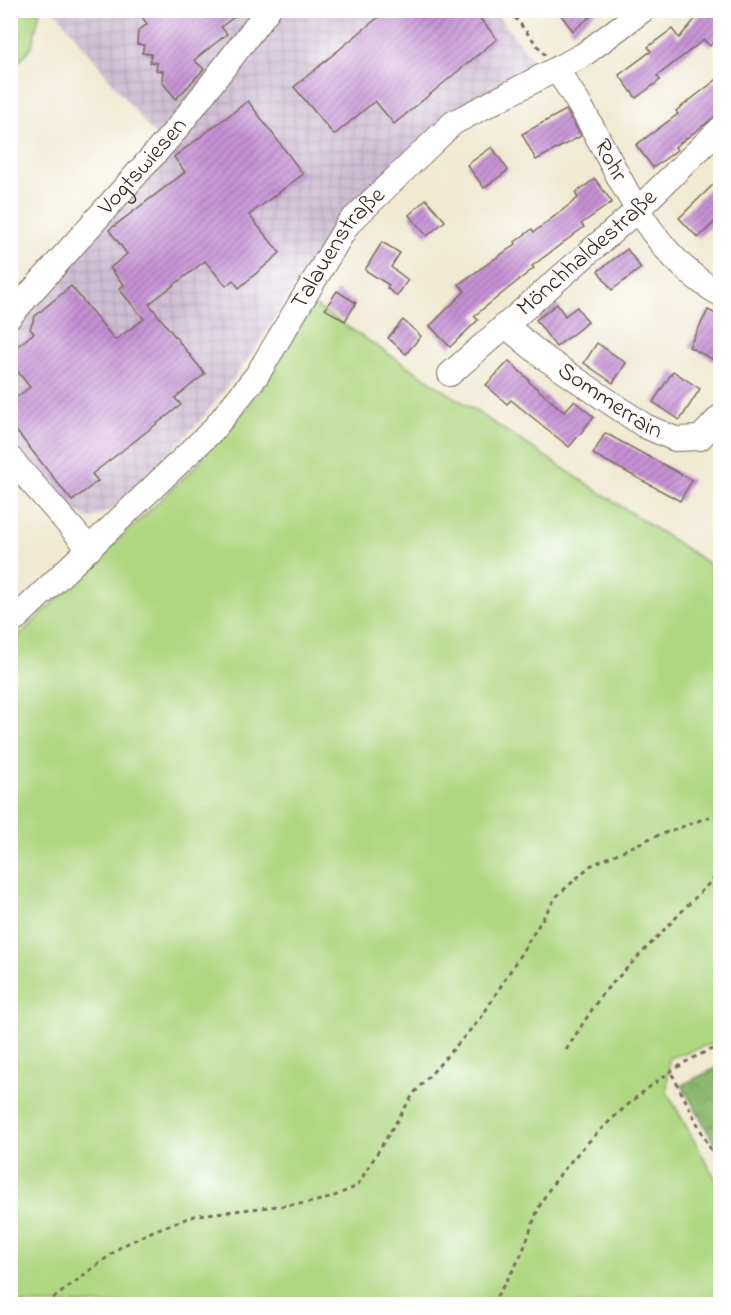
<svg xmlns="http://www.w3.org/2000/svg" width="731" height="1315" viewBox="0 0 731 1315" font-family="'Indie Flower',sans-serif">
  <defs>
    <pattern id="industrial-grid" width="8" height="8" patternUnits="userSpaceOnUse" patternTransform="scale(1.5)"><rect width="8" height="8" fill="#cebed2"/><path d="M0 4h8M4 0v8" fill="none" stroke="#b2a3b4"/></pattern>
    <pattern id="forest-crowns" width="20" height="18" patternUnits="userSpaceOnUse" patternTransform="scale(1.5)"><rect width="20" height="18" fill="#8bb86f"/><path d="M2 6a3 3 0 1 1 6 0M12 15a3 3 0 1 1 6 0" fill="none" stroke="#73965b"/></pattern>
    <pattern id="building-hatch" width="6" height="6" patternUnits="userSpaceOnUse" patternTransform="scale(1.5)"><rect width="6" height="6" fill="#c591d4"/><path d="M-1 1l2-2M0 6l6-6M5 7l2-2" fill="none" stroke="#a177ab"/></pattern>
  </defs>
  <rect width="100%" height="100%" fill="#fff"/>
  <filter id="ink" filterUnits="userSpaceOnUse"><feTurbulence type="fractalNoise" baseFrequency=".0167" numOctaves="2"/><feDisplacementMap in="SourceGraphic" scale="12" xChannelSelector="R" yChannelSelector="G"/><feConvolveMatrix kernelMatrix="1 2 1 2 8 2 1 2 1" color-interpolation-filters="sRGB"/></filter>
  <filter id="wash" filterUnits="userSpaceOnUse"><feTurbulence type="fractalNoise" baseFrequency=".008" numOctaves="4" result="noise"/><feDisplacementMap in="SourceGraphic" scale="24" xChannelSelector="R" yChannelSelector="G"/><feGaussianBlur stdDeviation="1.35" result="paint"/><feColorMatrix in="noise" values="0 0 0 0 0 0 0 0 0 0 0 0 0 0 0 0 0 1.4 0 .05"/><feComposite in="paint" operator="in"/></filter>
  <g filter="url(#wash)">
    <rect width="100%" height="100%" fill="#f0ead2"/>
    <path fill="url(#industrial-grid)" d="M55,11H494L538,67L340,218L251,355L201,420L118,507L90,519L70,508L11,440L10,326L168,152Z"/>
    <g fill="#afd781" stroke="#758050" stroke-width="1.5">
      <path d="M11,10L40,11L32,46L11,72Z"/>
      <path d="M314,305L720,571V1041L669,1058L667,1092L720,1187V1304H11L10,644L194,468L260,390Z"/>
    </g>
    <path fill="url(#forest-crowns)" stroke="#637146" stroke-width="1.5" d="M720,1066V1154L682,1085Z"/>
    <g id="blocks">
      <g fill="url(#building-hatch)">
        <path d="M137,10H243L221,27L227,34L194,60L204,69L176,99L162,82L163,71L156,70L157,63L150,62L151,54L142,53L144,45L137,44L138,31L147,24Z"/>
        <path d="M387,10H473L497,39L394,124L375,101L334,135L294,87Z"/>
        <path d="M557,10H598L573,31Z"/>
        <path d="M703,10H720V34L710,46L704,40L657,76L660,80L636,98L619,75L651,51L648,47L672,29L679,38Z"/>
        <path d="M720,77V113L675,147L677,150L653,168L636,145L678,114L676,111Z"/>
        <path d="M248,101L303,174L249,215L280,253L239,288L233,280L226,286L205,261L149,304L205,374L175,398L181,405L92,474L98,481L72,501L10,423V402L30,387L10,362V352L34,333L30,329L35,316L71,286L115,340L144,319L119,289L124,285L110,268L127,254L109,230L185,172L174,157Z"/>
        <path d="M566,110L581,136L536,160L522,134Z"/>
        <path d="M492,147L508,170L484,188L467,165Z"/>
        <path d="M720,178V217L698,238L679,218Z"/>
        <path d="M595,179L612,202L581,224L584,227L532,266L534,268L474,316L478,320L450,347L430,326L465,291L459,284L516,244L515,242L532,229L534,232L578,198L575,193Z"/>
        <path d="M426,199L445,221L427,236L409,215Z"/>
        <path d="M382,242L400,253L391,267L408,280L397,296L387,288L389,285L365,270Z"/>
        <path d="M627,249L641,268L612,290L598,271Z"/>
        <path d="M337,291L356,303L345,321L325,309Z"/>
        <path d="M557,304L565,316L577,307L588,322L556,347L536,320Z"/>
        <path d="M708,310L720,316V352L716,361L689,347Z"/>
        <path d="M403,320L421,336L406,354L388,338Z"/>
        <path d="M597,343L626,363L613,383L584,363Z"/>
        <path d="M509,361L529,380L528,381L564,412L574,401L594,417L569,447L511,400L507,404L486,385Z"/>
        <path d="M673,371L700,389L680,420L653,402Z"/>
        <path d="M605,433L692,480L680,501L593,454Z"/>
      </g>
    </g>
  </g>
  <g filter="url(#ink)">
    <use href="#blocks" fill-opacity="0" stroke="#7a6d5d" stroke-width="1.5"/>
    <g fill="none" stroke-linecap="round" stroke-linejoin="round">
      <g stroke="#7a6d5d" stroke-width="26">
        <g id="minor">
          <path id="s1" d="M557,71C613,146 634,245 720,294"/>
          <path id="s2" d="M10,316L175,131L268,10"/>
          <path id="s3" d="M505,325L542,356L645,426L675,439L700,438L720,417"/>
          <path id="s4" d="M450,374L636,211L720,129"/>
          <path d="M10,458L90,549"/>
          <path id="s5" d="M10,624L212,431L257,375L348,224L453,123L583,55L643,10"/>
        </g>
      </g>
      <g stroke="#7a6d5d" stroke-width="3" stroke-dasharray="4.5 4.5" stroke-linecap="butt">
        <path d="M509,10L545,55"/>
        <path d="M10,497L18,494"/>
        <path d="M566,1050L602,994L720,872"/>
        <path d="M672,1074L720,1168"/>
        <path d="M46,1304L122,1246L155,1230L197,1215L307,1203L330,1198L357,1186L414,1093L481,1018L556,897L590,866L651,838L720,813"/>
        <path d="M492,1304C501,1289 512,1273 520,1257C530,1236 534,1212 547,1193C575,1147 668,1060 720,1047"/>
      </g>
      <use href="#minor" stroke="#fff" stroke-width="24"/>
    </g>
  </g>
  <g text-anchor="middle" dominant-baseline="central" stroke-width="5" stroke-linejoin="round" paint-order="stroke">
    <g font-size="24" fill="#3b2a1e" stroke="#fff">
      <text stroke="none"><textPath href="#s1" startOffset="104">Rohr</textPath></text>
      <text stroke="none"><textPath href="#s2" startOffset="200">Vogtswiesen</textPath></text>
      <text stroke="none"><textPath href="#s5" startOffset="502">Talauenstraße</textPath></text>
      <text stroke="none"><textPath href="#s4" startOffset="183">Mönchhaldestraße</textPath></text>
      <text stroke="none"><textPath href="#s3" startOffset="130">Sommerrain</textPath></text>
    </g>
  </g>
  <rect width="731" height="1315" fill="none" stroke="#fff" stroke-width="36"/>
</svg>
